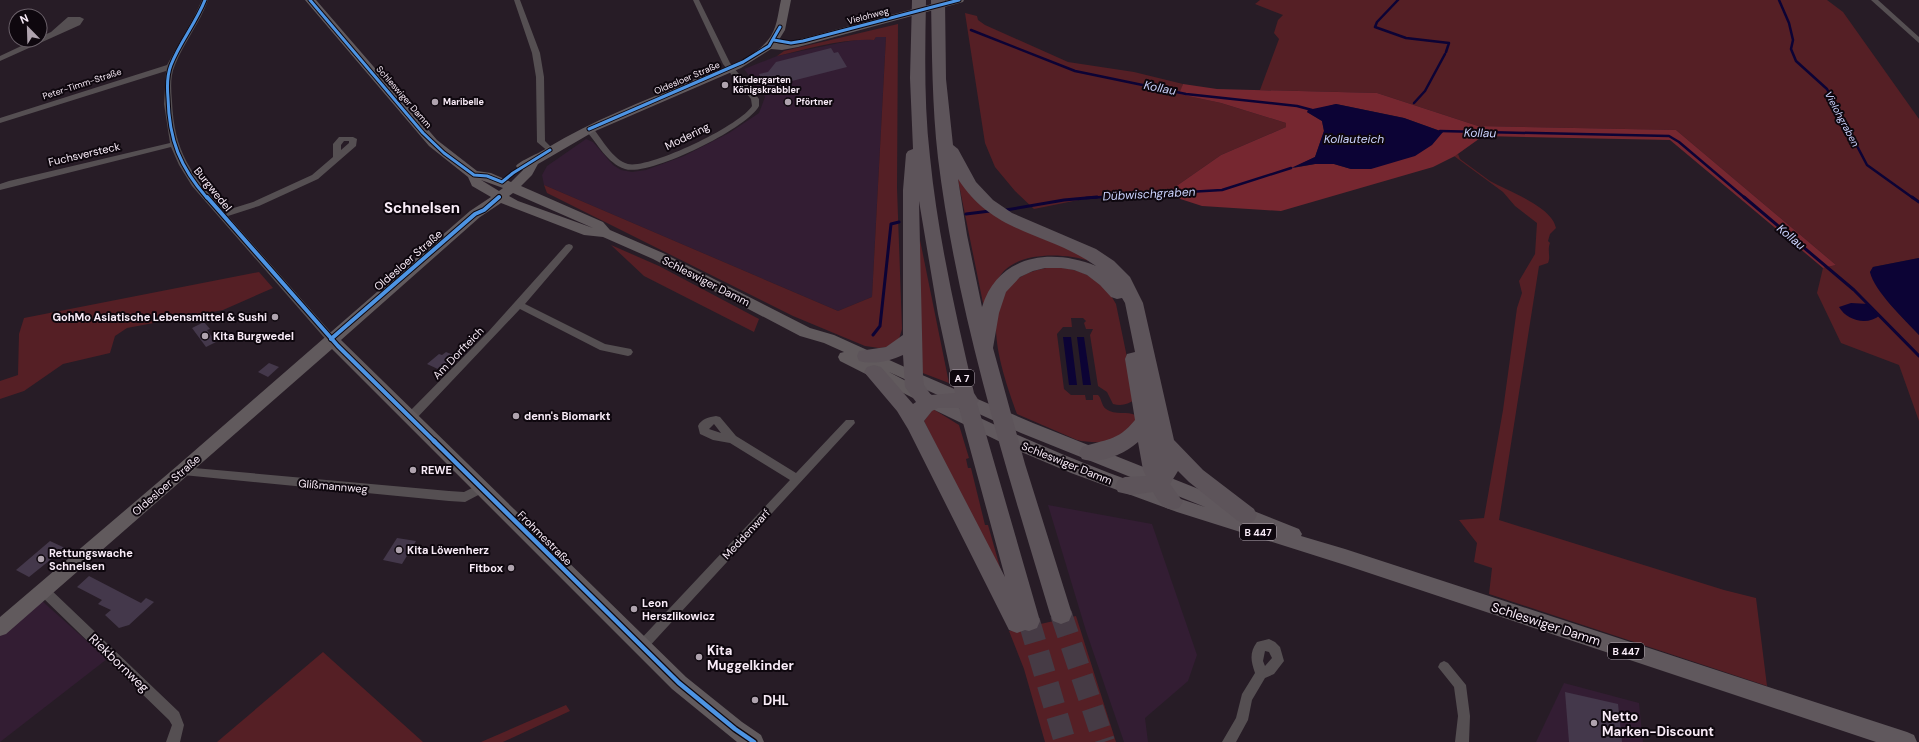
<svg xmlns="http://www.w3.org/2000/svg" width="1919" height="742" viewBox="0 0 1919 742" font-family="'DM Sans',sans-serif">
  <rect width="100%" height="100%" fill="#271c26"/>
  <g fill="#331d33">
    <path d="M876,37H886L872,297L838,311L544,185L542,175L547,166L586,139L593,142L613,165L621,170L632,172L646,170L684,156L729,133L759,113L765,97L744,69L777,56L839,43L862,39L874,40Z"/>
    <path d="M1048,505L1152,524L1197,655L1188,681L1145,718L1148,742H1124L1086,631Z"/>
    <path d="M42,601L107,659L0,742V635Z"/>
    <path d="M1564,683L1639,703L1643,742H1536Z"/>
  </g>
  <g fill="#551f25">
    <path d="M1260,0H1827L1843,12L1919,119V258L1873,267L1870,272L1890,304L1919,335V421L1899,365L1841,343L1817,293L1823,268L1836,265L1676,130L1478,126L1377,93L1260,90L1279,39L1274,33L1278,20L1283,15L1255,4Z"/>
    <path d="M965,13L977,16L978,20L985,25L1068,62L1134,72L1183,84L1180,94L1221,103L1286,123V127L1221,155L1165,194L1098,196L1034,209L1015,191L995,167L985,143Z"/>
    <path d="M898,24L897,188L902,329L899,339L887,347L879,348L865,346L793,316L547,193L544,185L838,311L872,297L886,37H876L874,40C842,38 808,49 777,56L784,51Z"/>
    <path d="M1458,154L1460,159C1470,166 1480,174 1490,181C1507,191 1552,206 1556,228L1550,234L1548,241L1550,243C1547,251 1551,257 1548,263L1539,266L1499,520L1724,590L1756,598L1767,686L1489,594L1492,568L1474,562L1477,543L1459,520L1484,518L1503,410L1517,308L1522,293L1519,281L1535,254L1537,223L1515,206L1503,192L1454,156Z"/>
    <path d="M957,175L969,191L1073,248L1089,261C1065,253 1016,251 1000,276C993,287 990,302 985,313Z"/>
    <path d="M920,240L949,383L920,372Z"/>
    <path d="M611,245L659,266L759,319L754,332L644,276Z"/>
    <path d="M1053,267C1081,269 1102,277 1116,304L1135,396V399C1128,405 1121,406 1113,404L1107,392L1098,386L1090,335L1093,329H1086L1084,323L1086,321L1083,318H1071L1072,327H1063L1057,334L1064,389L1071,395H1085L1086,400H1093V395H1098C1102,399 1101,405 1106,409C1115,416 1127,410 1137,416L1138,418C1134,423 1129,432 1124,436C1114,444 1089,443 1077,440L1017,414C998,361 968,277 1053,267Z"/>
    <path d="M259,272L273,288L223,310L127,328L115,336L110,353L63,364L24,391L0,399V381L18,375L19,334L24,318Z"/>
    <path d="M933,409L959,425L969,458L966,459L968,468H971L985,525H988L1005,585L924,421Z"/>
    <path d="M1076,616L1116,742H1045L1024,669L1009,631Z"/>
    <path d="M323,652L423,742H217Z"/>
    <path d="M566,705L570,711L503,742H481Z"/>
  </g>
  <path fill="#762730" fill-rule="evenodd" d="M1183,84L1217,89L1377,93L1478,126L1676,130L1836,265L1823,268L1670,140L1483,136L1455,156L1433,167L1281,211L1202,206L1165,194L1221,155L1286,127V123L1221,103L1179,94ZM1336,104L1404,118L1443,132L1351,169L1334,164H1315L1293,168L1315,157L1324,131L1322,121L1307,112Z"/>
  <g fill="#0c0335">
    <path d="M1336,104L1404,118L1443,132L1432,145L1415,156L1371,169H1351L1334,164H1315L1291,168L1315,157L1324,131L1322,121L1307,112L1308,110Z"/>
    <path d="M1919,258V335C1905,320 1874,291 1870,272L1873,267Z"/>
    <path d="M1851,303L1869,304L1880,315C1868,326 1847,321 1839,307Z"/>
    <path d="M1063,337H1071L1077,385H1069Z"/>
    <path d="M1077,337H1084L1091,385H1083Z"/>
  </g>
  <g fill="none" stroke-linecap="round" stroke-linejoin="round">
    <g stroke="#0c0335" stroke-width="2.5">
      <path d="M1398,0L1377,22L1375,27L1406,38L1449,43L1446,52"/>
      <path d="M1779,0L1789,23L1793,40L1791,49L1796,61L1827,89L1867,165L1913,198"/>
      <path d="M971,30L1075,71L1186,94L1297,106L1312,110"/>
      <path d="M1414,103L1425,91L1445,54"/>
      <path d="M1440,131L1669,136L1679,142L1745,198"/>
      <path d="M1086,198L1222,190L1291,168"/>
    </g>
    <g stroke="#0c0335" stroke-width="3">
      <path d="M1744,197L1854,290L1919,356"/>
      <path d="M1912,197L1919,202"/>
      <path d="M1006,210L1064,200L1097,197"/>
      <path d="M966,214L990,211"/>
      <path d="M873,335L880,326L891,224L899,222"/>
    </g>
  </g>
  <g fill="#44384b">
    <path d="M831,48L834,53L838,52L847,67L788,82L790,86L781,88L789,92H769L759,74L768,72L776,62Z"/>
    <path d="M204,322L210,329L207,330L216,342L206,347L192,328Z"/>
    <path d="M446,352L456,356L440,370L427,364L439,354L442,355Z"/>
    <path d="M269,363L279,367L268,377L258,372Z"/>
    <path d="M397,538L416,541L402,564L383,560Z"/>
    <path d="M50,541L65,548L29,577L16,570Z"/>
    <path d="M89,576L141,603L146,598L154,602L129,625L119,628L105,615L111,610L98,604L102,600L77,587Z"/>
    <path d="M1565,692L1618,704L1622,742H1569Z"/>
  </g>
  <g fill="none" stroke-linecap="round" stroke-linejoin="round">
    <g stroke="#463b45" stroke-width="22" stroke-dasharray="22 11" stroke-linecap="butt">
      <path d="M1061,614L1104,742"/>
      <path d="M1029,621L1065,742"/>
    </g>
    <g fill="#554f52" fill-rule="evenodd">
      <path d="M202,0H208C200,23 184,42 175,65C170,76 171,89 172,101C174,152 191,174 224,211L253,202L312,175L333,157V144L339,137H353L357,139L356,146L318,179L259,206L228,216L334,336L336,339L334,342H328L192,186L179,165L171,147L0,190V184L9,181L170,143L164,104L166,71L0,123V118L167,65L194,17ZM344,141H349V143L341,150V145Z"/>
      <path d="M514,0H520L540,53L544,77L545,141L554,150L550,153L537,142L536,77L532,53Z"/>
      <path d="M693,0H699L730,63L759,99V106C748,128 649,177 625,169C607,163 598,144 586,131V127H592C602,139 613,160 628,164C650,169 741,125 752,106L751,99L723,64Z"/>
      <path d="M1871,0H1878L1919,37V43Z"/>
      <path d="M68,17H80L84,19L80,25L0,61V56L34,40H40V37L51,32Z"/>
      <path d="M569,244L572,245L573,247L572,249L525,304L605,344L631,349L633,352L631,355L628,356L600,350L520,309L415,420H407L406,417L407,414L488,332L566,245Z"/>
      <path d="M716,416L720,417L736,436L796,473L846,420H854L855,423L646,650L642,652L638,650L636,646L638,642L790,480L730,443L713,440L700,434L698,426C701,419 709,417 716,416ZM714,424L721,433L709,429Z"/>
      <path d="M183,467L449,491L464,492L482,483L486,485L487,488L486,491L465,502L449,501L183,475L179,474L178,471L179,468Z"/>
      <path d="M44,586L48,587L179,712L184,725L180,742H166L172,725L169,720L40,595L38,591L40,587Z"/>
      <path d="M1269,639L1275,642L1280,647L1284,661L1274,674L1265,678L1252,700L1248,720L1236,742H1222L1236,718L1242,694L1255,673C1251,661 1249,653 1257,642ZM1265,651L1269,652L1272,658L1265,666L1263,661Z"/>
      <path d="M1444,661L1448,663L1466,685L1470,716L1469,742H1455L1458,716L1454,687L1438,667L1440,663Z"/>
    </g>
    <path fill="#615a5d" fill-rule="evenodd" d="M305,0H316L437,140L477,171L491,173L511,182L523,170L518,169L516,166C519,161 540,153 547,148C593,120 642,102 690,81C716,70 750,62 768,40C777,30 778,13 781,0H791L785,30L777,43L782,44L947,0H964L963,2L798,47L782,50L771,49L741,68L593,132L538,164L532,175L521,186L603,222L610,230L663,253L810,328L834,335L918,373L921,377L918,381L913,383L889,372L927,392L930,396L927,400L922,402L917,400L840,361L838,357L840,353L844,352L824,343L800,336L653,259L603,237L584,235L501,203L480,217L341,340L686,677L742,722L761,735L764,742H737L672,689L332,349L6,634L0,636V617L177,466L470,211L491,197L472,186L468,177L429,146ZM481,180L503,188L499,191ZM513,193L593,228L518,201L509,196Z"/>
    <path fill="#60585d" fill-rule="evenodd" d="M913,371L1033,423L1299,529L1302,534L1301,536L1345,549L1907,732L1914,735L1917,742H1876L1345,565L1177,512L1071,473L1019,451L918,402L916,398L918,394L924,392L930,394C1019,438 1110,476 1205,507L1021,433L907,381L905,377L907,373Z"/>
    <g fill="#5d545a" fill-rule="evenodd">
      <path d="M912,0H926C925,53 924,105 930,157C938,237 956,315 974,393L979,401L977,403L1040,621L1037,628L1029,631L1025,630L1017,633L1009,630L908,429L897,411L864,372L867,367L874,365L881,367L913,404L916,402L905,387L903,355C890,361 874,365 859,361L857,356L859,351L886,347L903,335V190L906,154L908,151L913,149L910,78ZM919,201L938,314L955,393L931,395L924,385L923,377ZM938,408H959L1005,577L924,421L932,411Z"/>
      <path d="M931,0H945L946,79L953,145L958,149L976,182L993,200L1012,213L1096,249L1114,261L1130,277L1143,303L1174,440L1203,470L1254,509L1257,515L1254,521L1246,524L1238,521L1189,482L1178,471L1170,484L1183,502L1179,508C1166,513 1159,503 1153,492L1131,495L1118,492L1115,486L1118,480L1125,477L1146,476L1143,470L1138,442C1125,454 1099,465 1082,459L1079,453L1082,447C1105,439 1117,442 1135,420L1125,359L1127,354L1135,352L1125,303L1122,298L1117,299L1111,297L1100,285L1087,275L1074,270L1061,268H1045L1033,271L1020,277L1006,292L999,313L993,348L1025,464L1072,614L1069,621L1061,624L1053,621L1050,614C1005,464 957,313 938,158C932,105 932,53 931,0ZM958,179C994,235 1046,231 1096,266C1052,248 998,254 982,307L967,235Z"/>
    </g>
    <g stroke="#0e070e" stroke-width="5">
      <g id="cycleway-far2">
        <path d="M205,0C196,23 180,42 171,65C167,75 167,87 168,98C169,140 180,167 207,198"/>
        <path d="M310,0L423,133L444,153L474,175L487,176L502,182L513,173L550,150"/>
        <path d="M774,40L791,43L803,41L959,0"/>
        <path d="M589,129L743,62L769,46L780,27"/>
        <path d="M498,198L499,197"/>
      </g>
    </g>
    <g stroke="#0e070e" stroke-width="6">
      <g id="cycleway-far1">
        <path d="M207,197L338,346L435,442"/>
        <path d="M331,339L475,214L484,210L499,197"/>
      </g>
    </g>
    <g stroke="#0e070e" stroke-width="7">
      <path id="cycleway" d="M434,441L679,683L735,729L754,742"/>
    </g>
    <use href="#cycleway-far2" stroke="#4d94e3" stroke-width="3"/>
    <use href="#cycleway-far1" stroke="#4d94e3" stroke-width="4"/>
    <use href="#cycleway" stroke="#4d94e3" stroke-width="4.5"/>
  </g>
  <g fill="#afa3ae" stroke="#0e070e" stroke-width="1.5">
    <circle cx="725" cy="85" r="4"/>
    <circle cx="435" cy="102" r="4"/>
    <circle cx="788" cy="102" r="4"/>
    <circle cx="275" cy="317" r="4"/>
    <circle cx="205" cy="336" r="4"/>
    <circle cx="516" cy="416" r="4"/>
    <circle cx="413" cy="470" r="4"/>
    <circle cx="399" cy="550" r="4"/>
    <circle cx="41" cy="559" r="4"/>
    <circle cx="511" cy="568" r="4"/>
    <circle cx="634" cy="609" r="4"/>
    <circle cx="699" cy="657" r="4"/>
    <circle cx="755" cy="700" r="4"/>
    <circle cx="1594" cy="723" r="4"/>
  </g>
  <g text-anchor="middle" dominant-baseline="central" stroke-width="4" stroke-linejoin="round" paint-order="stroke">
    <g font-size="9" fill="#f8ebf7" stroke="#0e070e">
      <text transform="translate(868 16) rotate(-15)">Vielohweg</text>
      <text transform="translate(687 78) rotate(-23)">Oldesloer Straße</text>
      <text transform="translate(82 84) rotate(-18)">Peter-Timm-Straße</text>
      <text transform="translate(404 97) rotate(49)">Schleswiger Damm</text>
    </g>
    <g font-size="9" font-weight="bold" fill="#f8ebf7" stroke="#0e070e" text-anchor="start">
      <text x="733" y="80">Kindergarten<tspan x="733" dy="10">Königskrabbler</tspan></text>
      <text x="443" y="102">Maribelle</text>
      <text x="796" y="102">Pförtner</text>
    </g>
    <g font-size="10" font-style="italic" fill="#c9d1fc" stroke="#0e070e">
      <text transform="translate(1842 119) rotate(62)">Vielohgraben</text>
    </g>
    <g fill="#0e070e" stroke="#b2a7b1" stroke-width="1">
      <rect x="950" y="370" width="24" height="16" rx="3"/>
      <rect x="1240" y="524" width="36" height="16" rx="3"/>
      <rect x="1608" y="643" width="36" height="16" rx="3"/>
    </g>
    <g font-size="10" font-weight="bold" fill="#f8ebf7">
      <text x="962" y="378">A 7</text>
      <text x="1258" y="532">B 447</text>
      <text x="1626" y="651">B 447</text>
    </g>
    <g font-size="11" fill="#f8ebf7" stroke="#0e070e">
      <text transform="translate(687 136) rotate(-26)">Modering</text>
      <text transform="translate(84 154) rotate(-13)">Fuchsversteck</text>
      <text transform="translate(213 189) rotate(51)">Burgwedel</text>
      <text transform="translate(408 260) rotate(-41)">Oldesloer Straße</text>
      <text transform="translate(706 281) rotate(27)">Schleswiger Damm</text>
      <text transform="translate(458 353) rotate(-46)">Am Dorfteich</text>
      <text transform="translate(1067 463) rotate(22)">Schleswiger Damm</text>
      <text transform="translate(166 485) rotate(-41)">Oldesloer Straße</text>
      <text transform="translate(333 486) rotate(5)">Glißmannweg</text>
      <text transform="translate(746 534) rotate(-47)">Meddenwarf</text>
      <text transform="translate(545 538) rotate(45)">Frohmestraße</text>
    </g>
    <g font-size="11" font-weight="bold" fill="#f8ebf7" stroke="#0e070e" text-anchor="start">
      <text x="267" y="317" text-anchor="end">GohMo Asiatische Lebensmittel &amp; Sushi</text>
      <text x="213" y="336">Kita Burgwedel</text>
      <text x="524" y="416">denn's Biomarkt</text>
      <text x="421" y="470">REWE</text>
      <text x="407" y="550">Kita Löwenherz</text>
      <text x="49" y="553">Rettungswache<tspan x="49" dy="13">Schnelsen</tspan></text>
      <text x="503" y="568" text-anchor="end">Fitbox</text>
      <text x="642" y="603">Leon<tspan x="642" dy="13">Herszlikowicz</tspan></text>
    </g>
    <g font-size="12" font-style="italic" fill="#c9d1fc" stroke="#0e070e">
      <text transform="translate(1160 88) rotate(11)">Kollau</text>
      <text transform="translate(1480 133) rotate(1)">Kollau</text>
      <text x="1354" y="139">Kollauteich</text>
      <text transform="translate(1149 194) rotate(-3)">Dübwischgraben</text>
      <text transform="translate(1791 237) rotate(40)">Kollau</text>
    </g>
    <g font-size="13" fill="#f8ebf7" stroke="#0e070e">
      <text transform="translate(1546 624) rotate(18)">Schleswiger Damm</text>
      <text transform="translate(119 663) rotate(44)">Riekbornweg</text>
    </g>
    <g font-size="13" font-weight="bold" fill="#f8ebf7" stroke="#0e070e" text-anchor="start">
      <text x="707" y="650">Kita<tspan x="707" dy="15">Muggelkinder</tspan></text>
      <text x="763" y="700">DHL</text>
      <text x="1602" y="716">Netto<tspan x="1602" dy="15">Marken-Discount</tspan></text>
    </g>
    <g font-size="15" font-weight="bold" fill="#f8ebf7" stroke="#0e070e">
      <text x="422" y="208">Schnelsen</text>
    </g>
  </g>
  <g transform="translate(28 28) rotate(337)"><circle r="19" fill="#0e070e" stroke="#6c626b"/>
  <path d="M0-3L7 15L0 10L-7 15Z" fill="#afa3ae"/>
  <text y="-6" font-size="11" font-weight="bold" text-anchor="middle" fill="#f8ebf7">N</text>
  </g>
</svg>
